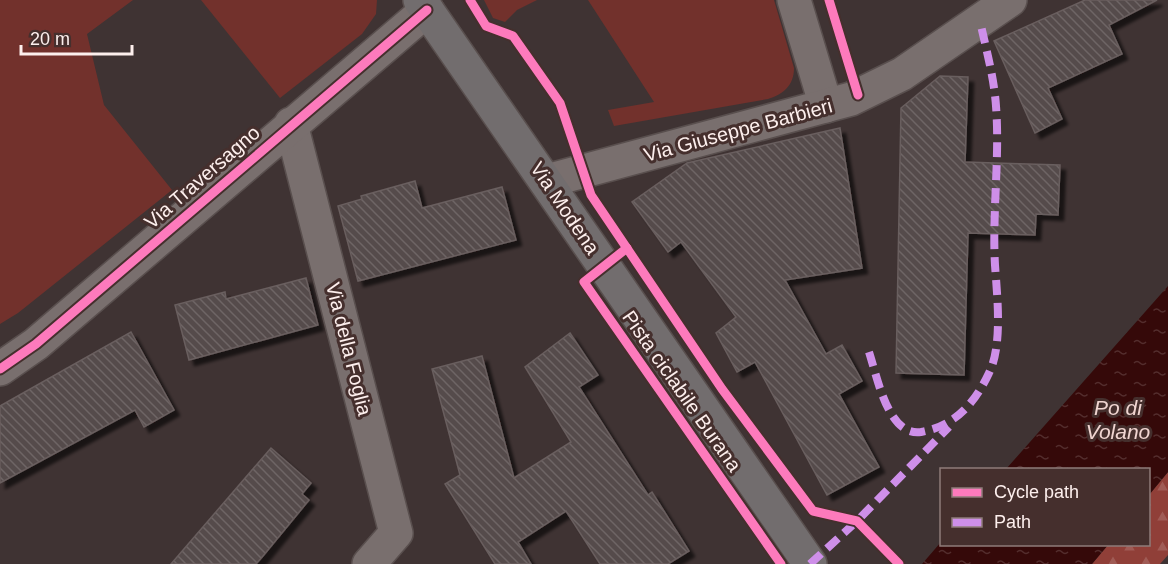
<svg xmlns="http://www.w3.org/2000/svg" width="1168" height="564" viewBox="0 0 1168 564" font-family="Arial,sans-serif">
  <defs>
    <pattern id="forest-firs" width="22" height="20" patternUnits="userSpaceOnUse" patternTransform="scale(1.5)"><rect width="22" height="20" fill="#903f38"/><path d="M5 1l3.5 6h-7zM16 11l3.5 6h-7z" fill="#a05b55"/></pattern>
    <pattern id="water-ripples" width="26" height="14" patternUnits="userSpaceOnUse" patternTransform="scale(1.5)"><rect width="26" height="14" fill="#350909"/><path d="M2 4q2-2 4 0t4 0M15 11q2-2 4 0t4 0" fill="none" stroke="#532d2d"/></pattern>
    <pattern id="building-back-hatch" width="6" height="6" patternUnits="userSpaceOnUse" patternTransform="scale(1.5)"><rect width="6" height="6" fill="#554b4b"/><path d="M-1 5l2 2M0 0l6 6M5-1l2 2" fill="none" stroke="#6e6565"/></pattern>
    <filter id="shadow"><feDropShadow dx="5.5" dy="5.5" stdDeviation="1.5" flood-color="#0009"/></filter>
  </defs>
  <rect width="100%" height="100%" fill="#3f3333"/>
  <g fill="#72312c">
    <path d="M0,0H133L87,34L104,105L172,190L18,313L0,324Z"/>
    <path d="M201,0H377L376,14L362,34L280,98Z"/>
    <path d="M484,0H537L517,10L505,22L493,18Z"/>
    <path d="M588,0H774L794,68C794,85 784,94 768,99L614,126L608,110L654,102Z"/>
  </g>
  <path fill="url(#forest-firs)" d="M1168,472V555L1160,564H1092L1108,545L1148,544L1149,495Z"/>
  <g fill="url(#water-ripples)">
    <path d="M1168,286V472L1149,495L1148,470L1006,469Z"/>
    <path d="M941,542L942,544L1108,545L1092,564H922Z"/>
  </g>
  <g fill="url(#building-back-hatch)" stroke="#695e5e" stroke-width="1.5" filter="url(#shadow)">
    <path d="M1085,0H1157L1109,25L1122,54L1048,88L1062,119L1035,133L994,41Z"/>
    <path d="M940,76L968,77L965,162L1060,165L1058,215L1036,214L1035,235L968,233L964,375L896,373L901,108Z"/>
    <path d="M840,128L862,268L785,280L826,354L842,345L862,381L839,394L879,467L827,495L755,362L737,372L716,333L736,317L681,242L668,252L632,202L687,163Z"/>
    <path d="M415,181L422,208L502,187L516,240L358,281L338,206L362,199L361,196Z"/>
    <path d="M306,278L318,325L189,360L175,305L225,292L226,299Z"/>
    <path d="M131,332L174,410L144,427L135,410L0,483V406Z"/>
    <path d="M570,333L598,375L579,387L648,495L652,492L689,551L668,564H600L566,511L518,542L531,564H495L445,484L460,475L432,369L482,356L514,478L571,442L525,367Z"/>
    <path d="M271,448L311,483L302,494L309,500L263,556L256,564H171Z"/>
  </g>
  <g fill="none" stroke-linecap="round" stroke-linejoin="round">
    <g stroke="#594f4e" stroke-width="36">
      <g id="minor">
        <path d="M794,0L826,106"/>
        <path d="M291,124L396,533L369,564"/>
        <path d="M547,181L851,99L902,74L1010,0"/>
        <path d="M0,369L36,344L427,10"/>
      </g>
    </g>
    <g stroke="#594f4e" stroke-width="36">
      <path id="major" d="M420,0L810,564"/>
    </g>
    <use href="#minor" stroke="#796f6e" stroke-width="33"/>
    <use href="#major" stroke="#726d6e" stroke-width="33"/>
    <g stroke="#ce8fe9" stroke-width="8" stroke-dasharray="15 8" stroke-linecap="butt">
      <path d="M869,352C877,376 888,437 921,432C955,426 975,403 989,373C1003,345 997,295 995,265C992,212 1000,159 996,106C994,77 986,49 980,21"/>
      <path d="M810,564L857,521L949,427"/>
    </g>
    <g stroke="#452f2d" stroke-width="13">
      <g id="cycleway">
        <path d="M470,0L486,26L513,36L560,103L591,195L722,389L813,511L857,521L899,564"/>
        <path d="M829,0L858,95"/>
        <path d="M627,248L584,282L781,564"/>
        <path d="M0,369L36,344L427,10"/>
      </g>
    </g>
    <use href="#cycleway" stroke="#fd7abc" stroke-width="9"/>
  </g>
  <g text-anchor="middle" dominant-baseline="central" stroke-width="6" stroke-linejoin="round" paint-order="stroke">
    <g font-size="20" fill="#fdefed" stroke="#452f2d">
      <text transform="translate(738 130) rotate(-15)">Via Giuseppe Barbieri</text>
      <text transform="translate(202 177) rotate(-41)">Via Traversagno</text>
      <text transform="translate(565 208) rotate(56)">Via Modena</text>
      <text transform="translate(349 349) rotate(76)">Via della Foglia</text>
      <text transform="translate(682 391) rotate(55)">Pista ciclabile Burana</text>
    </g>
    <g font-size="21" font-style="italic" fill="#f0d5d1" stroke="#452f2d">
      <text x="1118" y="407">Po di<tspan x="1118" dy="24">Volano</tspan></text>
    </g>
  </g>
  <rect x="940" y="468" width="210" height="78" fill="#452f2d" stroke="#8f7c7a" stroke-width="1.5"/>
  <rect x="952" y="488" width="30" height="9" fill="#fd7abc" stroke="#8f7c7a" stroke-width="1.5"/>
  <text x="994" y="498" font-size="18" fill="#fdefed">Cycle path</text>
  <rect x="952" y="518" width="30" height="9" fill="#ce8fe9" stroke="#8f7c7a" stroke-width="1.5"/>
  <text x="994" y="528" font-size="18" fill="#fdefed">Path</text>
  <path d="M21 45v9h111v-9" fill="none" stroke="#fdefed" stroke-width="3"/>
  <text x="30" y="45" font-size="18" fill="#fdefed" stroke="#452f2d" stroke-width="4.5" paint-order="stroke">20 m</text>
</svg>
